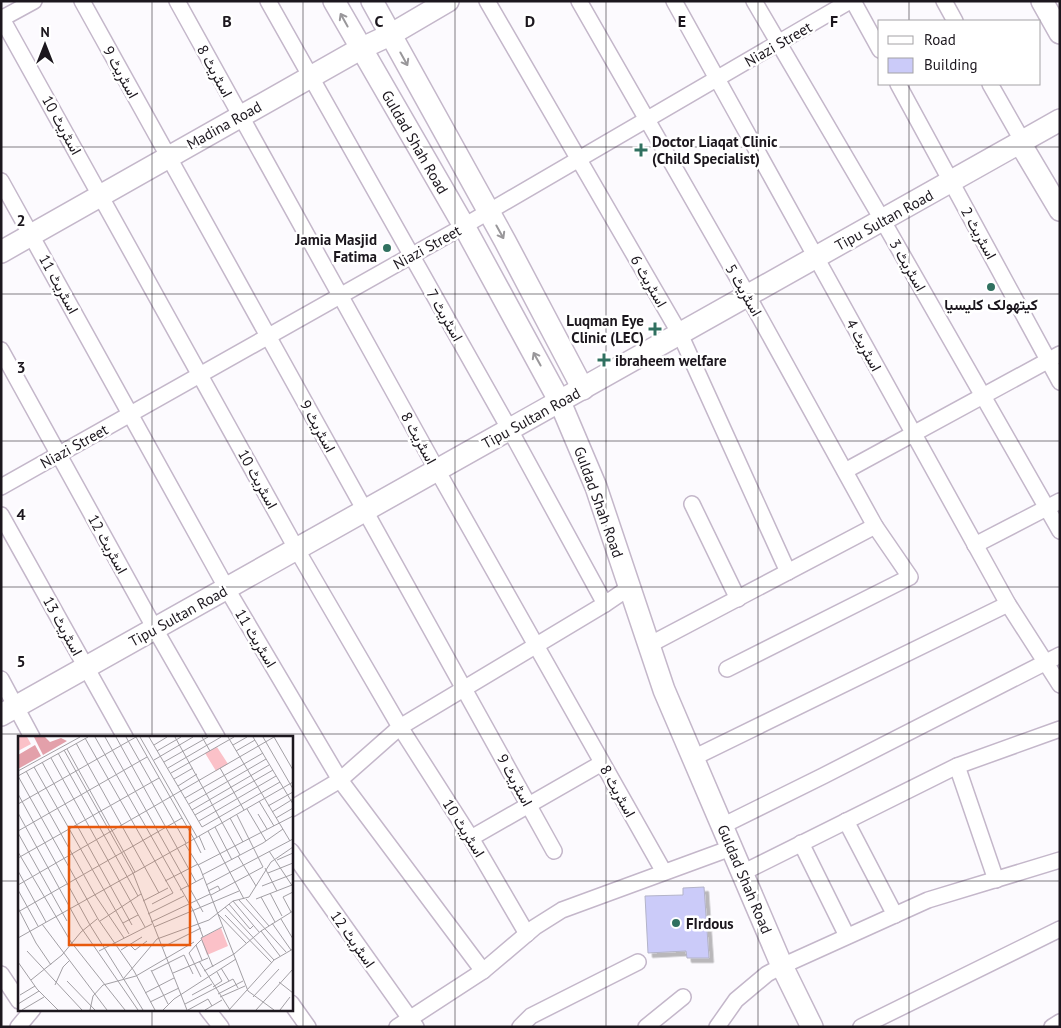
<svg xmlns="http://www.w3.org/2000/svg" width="1061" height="1028" viewBox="0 0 1061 1028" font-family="'PT Sans',Vazirmatn,sans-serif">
  <defs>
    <filter id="shadow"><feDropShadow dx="4.5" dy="4.5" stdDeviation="0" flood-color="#0004"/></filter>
  </defs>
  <rect width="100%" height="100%" fill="#fcfafe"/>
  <path fill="#cbcbf9" stroke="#b3b3c8" filter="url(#shadow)" d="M704,887L709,958H687L686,951L648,953L645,896L683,895V888Z"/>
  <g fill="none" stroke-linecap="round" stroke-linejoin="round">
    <g stroke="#c4b7ca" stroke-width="18">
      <g id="street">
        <path d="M82,1L554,851"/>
        <path d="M177,1L437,470L664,872"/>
        <path d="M268,1L510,430L605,604L630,587"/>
        <path d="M487,1L680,334L788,572"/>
        <path d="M579,1L748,296L875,526L910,577L727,669"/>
        <path d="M674,1L1008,604L1060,685"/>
        <path d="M754,1L883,221L1060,531"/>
        <path d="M853,1L880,50"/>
        <path d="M944,1L955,21"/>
        <path d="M1,17L297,550L400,727L471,838L527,934"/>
        <path d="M1,19L34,1"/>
        <path d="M898,84L1060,382"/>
        <path d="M990,84L1023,142"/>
        <path d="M1,181L227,589L340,780L483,971"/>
        <path d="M1,350L155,629L217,737"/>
        <path d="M845,471L1060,354"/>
        <path d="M1,487L464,226L850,1"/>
        <path d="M692,504L738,599"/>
        <path d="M1,515L125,737"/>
        <path d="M975,545L1060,501"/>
        <path d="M649,645L875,526"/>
        <path d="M1,679L32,737"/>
        <path d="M693,758L1008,604"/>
        <path d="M957,766L996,880"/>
        <path d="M291,809L340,780L400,727L605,604"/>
        <path d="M846,821L895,915"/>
        <path d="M722,826L823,776L1060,655"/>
        <path d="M471,838L602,763"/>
        <path d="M801,843L847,936"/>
        <path d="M291,851L416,1027"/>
        <path d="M742,873L957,766L1060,729"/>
        <path d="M1,974L19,1001"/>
        <path d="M291,1003L308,1027"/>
        <path d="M207,1009L221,1027"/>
        <path d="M18,1027L33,1009"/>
        <path d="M397,1027L483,971L535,927L562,910L731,848"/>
        <path d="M520,1027L531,1016L638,962"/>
        <path d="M646,1027L683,997"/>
        <path d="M717,1027L736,1000L767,974L782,966L928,900L1060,860"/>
        <path d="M861,1027L1060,929"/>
        <path d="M1052,1027L1060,1022"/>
      </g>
    </g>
    <g stroke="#c4b7ca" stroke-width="24">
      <g id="secondary">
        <path d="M334,1L464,226L560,402L596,487L664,690L782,966L812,1027"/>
        <path d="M372,1L505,241L583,389"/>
        <path d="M1042,1L1060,33"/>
        <path d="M1020,143L1060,210"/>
        <path d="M1,252L360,49L390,35L448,1"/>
        <path d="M1,715L1060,120"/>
      </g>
    </g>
    <use href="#street" stroke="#fff" stroke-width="15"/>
    <use href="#secondary" stroke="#fff" stroke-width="21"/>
  </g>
  <defs><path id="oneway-shaft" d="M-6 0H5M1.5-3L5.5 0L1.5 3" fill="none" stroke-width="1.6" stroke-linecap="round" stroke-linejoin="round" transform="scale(1.25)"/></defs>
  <g stroke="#99979a">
    <use href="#oneway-shaft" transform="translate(344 20) rotate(-119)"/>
    <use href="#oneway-shaft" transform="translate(404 59) rotate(61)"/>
    <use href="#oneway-shaft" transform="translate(500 232) rotate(61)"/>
    <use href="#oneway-shaft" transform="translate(537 359) rotate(-119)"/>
  </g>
  <path fill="none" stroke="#1c171e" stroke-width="1" stroke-opacity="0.55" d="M152,1V737M303,1V1027M455,1V1027M606,1V1027M758,1V1027M909,1V21M909,84V1027M1,147H1060M1,294H1060M1,441H1060M1,587H1060M1,734H1060M1,881H19M291,881H1060M152,1009V1027"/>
  <g fill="#307060" stroke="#fff" stroke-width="2">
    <path d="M638.5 142.5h5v5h5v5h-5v5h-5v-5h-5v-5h5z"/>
    <circle cx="387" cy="248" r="5"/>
    <circle cx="991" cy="287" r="5"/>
    <path d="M652.5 321.5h5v5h5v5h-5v5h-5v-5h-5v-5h5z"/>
    <path d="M601.5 352.5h5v5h5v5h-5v5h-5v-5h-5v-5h5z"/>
    <circle cx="676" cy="923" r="5"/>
  </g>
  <g text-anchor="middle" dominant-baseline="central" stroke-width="5" stroke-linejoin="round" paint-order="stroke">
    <g font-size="15" fill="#1c171e" stroke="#fff">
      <text transform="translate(778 44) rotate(-30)">Niazi Street</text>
      <text transform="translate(215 71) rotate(61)">اسٹریٹ 8</text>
      <text transform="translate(121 72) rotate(61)">اسٹریٹ 9</text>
      <text transform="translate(62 125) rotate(61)">اسٹریٹ 10</text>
      <text transform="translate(224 125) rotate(-29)">Madina Road</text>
      <text transform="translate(415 142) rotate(60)">Guldad Shah Road</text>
      <text transform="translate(884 220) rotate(-29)">Tipu Sultan Road</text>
      <text transform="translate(979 233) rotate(61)">اسٹریٹ 2</text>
      <text transform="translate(427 247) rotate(-29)">Niazi Street</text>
      <text transform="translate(908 265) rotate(60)">اسٹریٹ 3</text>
      <text transform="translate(649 281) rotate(60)">اسٹریٹ 6</text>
      <text transform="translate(59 284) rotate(61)">اسٹریٹ 11</text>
      <text transform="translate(744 290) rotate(60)">اسٹریٹ 5</text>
      <text transform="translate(445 315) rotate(60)">اسٹریٹ 7</text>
      <text transform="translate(864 345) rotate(61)">اسٹریٹ 4</text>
      <text transform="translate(531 418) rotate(-29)">Tipu Sultan Road</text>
      <text transform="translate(318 426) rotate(61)">اسٹریٹ 9</text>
      <text transform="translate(419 438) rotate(61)">اسٹریٹ 8</text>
      <text transform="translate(74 446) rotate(-29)">Niazi Street</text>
      <text transform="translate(258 479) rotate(61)">اسٹریٹ 10</text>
      <text transform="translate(599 502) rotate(70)">Guldad Shah Road</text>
      <text transform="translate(108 544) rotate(61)">اسٹریٹ 12</text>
      <text transform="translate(178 616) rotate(-29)">Tipu Sultan Road</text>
      <text transform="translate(63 626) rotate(61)">اسٹریٹ 13</text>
      <text transform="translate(256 638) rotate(59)">اسٹریٹ 11</text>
      <text transform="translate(515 780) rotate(61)">اسٹریٹ 9</text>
      <text transform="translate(618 791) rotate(61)">اسٹریٹ 8</text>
      <text transform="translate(464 828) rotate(58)">اسٹریٹ 10</text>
      <text transform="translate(745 879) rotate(67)">Guldad Shah Road</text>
      <text transform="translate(353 939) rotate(55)">اسٹریٹ 12</text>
    </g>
    <g font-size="15" font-weight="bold" fill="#1c171e" stroke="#fff" text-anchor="start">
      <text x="652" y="141">Doctor Liaqat Clinic<tspan x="652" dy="17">(Child Specialist)</tspan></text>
      <text x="377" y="239" text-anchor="end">Jamia Masjid<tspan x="377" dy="17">Fatima</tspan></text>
      <text x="991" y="304" text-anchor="middle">کیتھولک کلیسیا</text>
      <text x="644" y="320" text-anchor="end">Luqman Eye<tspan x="644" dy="17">Clinic (LEC)</tspan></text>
      <text x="615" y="360">ibraheem welfare</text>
      <text x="686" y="923">FIrdous</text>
    </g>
  </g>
  <g transform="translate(18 736)">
    <rect width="275" height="275" fill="#fcfafe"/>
    <path d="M0,1H9L13,8L0,15ZM199,11L210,28L198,35L187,17ZM203,192L210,210L189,219L183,202Z" fill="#fbc1c8"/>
    <path d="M16,1H27L32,6L43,2L49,5L25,19ZM17,9L23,20L0,33V19Z" fill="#e3a0aa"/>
    <path fill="none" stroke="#a29fa4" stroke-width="1" d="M77,1L175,174L185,201M87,1L185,176M98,1L178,146M108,1L168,107M118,1L176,103L275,46M122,1L179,101M131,1L184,91L262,46M157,1L222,119M184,1L192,15M210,1L272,105M235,1L275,68M245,1L275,53M256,1L275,34M67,2L155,157L134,168M58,7L141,157M136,9L149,1M215,9L229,1M49,13L117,136M46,14L115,137L169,274M139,15L163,1M218,15L237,4M40,17L120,160L123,158M33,22L127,191M136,24L175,1M24,26L114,189M146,26L190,1M16,31L111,198M150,32L203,1M202,32L226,74M0,35L62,1M8,35L77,159L106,202M153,37L216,1M0,40L80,183L116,235L137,274M0,40L70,1M156,43L175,32M160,50L179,38M0,58L72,189L125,274M167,62L245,17M241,65L256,90M0,68L118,1M171,68L248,23M250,70L275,56M229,73L248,105M174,74L251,29M254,76L275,63M0,77L62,190L120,274M240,78L249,93M177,79L255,34M212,82L225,106M258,82L275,72M181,85L258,40M197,91L214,124M0,95L129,21M190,95L226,163M0,97L49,185M181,100L187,114M167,108L182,132L230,255L256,274M251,115L275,151M0,116L53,206L107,274M220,120L238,150M0,122L141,42M259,124L275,117M180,129L275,80M247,132L259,155M0,135L28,186M250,137L275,127M184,139L245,107L265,93M147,145L180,128M0,149L256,1M188,149L275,103M244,150L275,138M0,154L20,190M162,154L185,142M190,155L200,150L202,154M252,157L264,180M193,159L245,131L219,79M243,161L257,186M228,163L251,190M238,163L274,149M221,164L268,216M125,165L150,152M215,165L241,196M211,168L232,193L236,189M207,171L256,224M0,172L18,207L33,229M0,176L164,82M273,176L265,161L275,156M130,178L166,160M200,178L228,207M207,179L254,227M263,183L275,203M82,185L120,160M133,186L192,158M105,187L120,179M254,187L273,214M24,188L89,274M136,191L221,155M243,195L262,220M0,202L176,103L183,117M183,204L178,209L184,224M111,208L117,214L129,205M178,209L171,217L183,241M145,211L183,192M103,214L124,201M9,215L64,274M81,215L134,188M181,225L212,274M0,226L19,253L40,274M195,231L183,202L204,191M203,232L211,245M133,234L150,268M134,235L166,219L175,238M186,235L216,218L243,195L275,175M155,237L190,222M106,242L139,203L191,184L215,165L231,161L253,126L275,111M13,244L44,219L63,196L79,183M49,245L77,274M261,246L275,257M37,249L45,231L51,225M195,251L204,245L199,236M127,257L156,242M200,258L225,245M2,259L17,250M174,259L194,248M202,261L227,250M235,261L261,233M132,266L161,252M0,268L21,255M167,268L215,243L220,252M4,274L26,261M72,274L75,260L85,249L118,240L176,206M145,274L156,263L218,223M170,274L190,263L194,270M187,274L204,264M211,274L256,224L275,213M238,274L275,233M262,274L272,261"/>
    <path fill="#e8590c" fill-opacity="0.15" stroke="#e8590c" stroke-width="2.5" d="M51,91H172V209H51Z"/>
    <rect width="275" height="275" fill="none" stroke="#1c171e" stroke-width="2.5"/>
  </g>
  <g font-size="16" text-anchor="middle" font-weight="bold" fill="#1c171e" stroke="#fff" stroke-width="5" stroke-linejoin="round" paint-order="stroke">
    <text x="227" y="27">B</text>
    <text x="379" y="27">C</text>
    <text x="530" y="27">D</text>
    <text x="682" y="27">E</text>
    <text x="834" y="27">F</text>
    <text x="21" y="226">2</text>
    <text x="21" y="373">3</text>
    <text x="21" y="520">4</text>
    <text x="21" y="667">5</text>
  </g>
  <rect width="1061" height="1028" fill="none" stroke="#1c171e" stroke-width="5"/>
  <rect x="878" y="20" width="162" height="65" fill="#ffffff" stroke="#a4a2a5"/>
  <rect x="888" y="36" width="25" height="8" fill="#ffffff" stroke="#a4a2a5"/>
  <text x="924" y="45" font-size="15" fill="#1c171e">Road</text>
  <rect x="888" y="58" width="25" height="15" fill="#cbcbf9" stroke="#a4a2a5"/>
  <text x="924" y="70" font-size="15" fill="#1c171e">Building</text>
  <g transform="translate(45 45)" stroke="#ffffff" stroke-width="4" paint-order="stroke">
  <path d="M0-4L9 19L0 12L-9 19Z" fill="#1c171e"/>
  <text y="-8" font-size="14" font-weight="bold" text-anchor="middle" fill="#1c171e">N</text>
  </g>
</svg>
